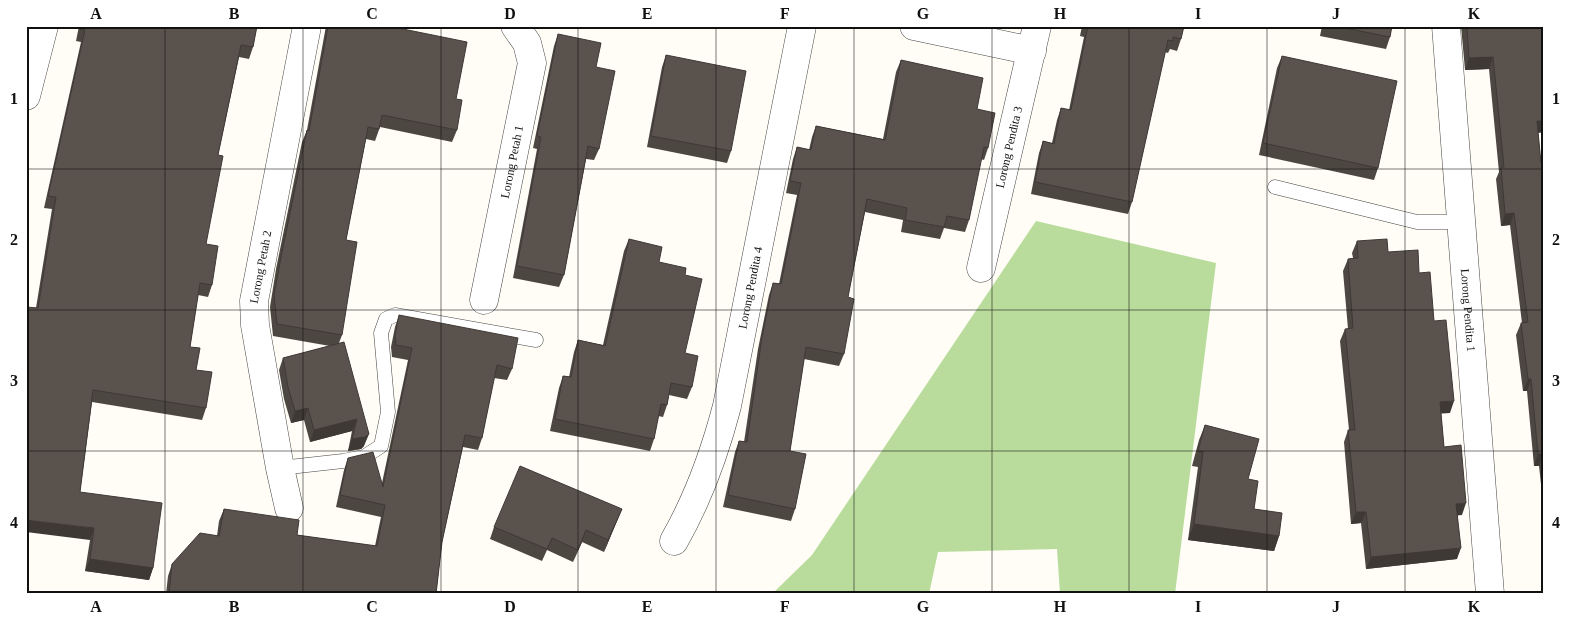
<svg xmlns="http://www.w3.org/2000/svg" width="1570" height="620" viewBox="0 0 1570 620" font-family="Georgia,serif">
  <rect width="100%" height="100%" fill="#fffdf5"/>
  <path fill="#b9dc9c" d="M1036,221L1216,263L1175,594H1060L1057,549L938,552L929,594H772L812,555Z"/>
  <g fill="none" stroke-linecap="round" stroke-linejoin="round">
    <g stroke="#444" stroke-width="15">
      <g id="service">
        <path d="M1275,187L1417,222H1461"/>
        <path d="M280,468L343,461L364,457L381,446L388,412L381,333L386,319L395,315L536,340"/>
      </g>
    </g>
    <g stroke="#444" stroke-width="29">
      <g id="minor">
        <path d="M914,26L1032,51"/>
        <path id="s1" d="M1446,26L1490,594"/>
        <path d="M26,96L44,26"/>
        <path id="s2" d="M981,268L1037,26"/>
        <path id="s3" d="M484,300L532,63L527,43L515,26"/>
        <path id="s4" d="M289,508L280,468L255,325L254,301L307,26"/>
        <path id="s5" d="M674,541C698,499 715,452 727,406L802,26"/>
      </g>
    </g>
    <use href="#service" stroke="#fff" stroke-width="14"/>
    <use href="#minor" stroke="#fff" stroke-width="28"/>
  </g>
  <g fill="#4d4742">
    <path d="M79,26H257L253,47L249,59L239,57L218,155L206,244L212,285L208,297L198,295L190,347L206,408L202,420L92,402L80,492L153,568L149,580L85,571L90,540L36,308L52,209L44,208L81,42L76,41Z"/>
    <path d="M326,26H399L398,28L456,99L457,130L452,142L380,127L375,141L366,139L346,240L342,335L339,343L364,446L361,449L348,451L352,431L310,442L304,420L291,423L284,399L279,370L283,358L330,346L273,336L270,307L276,269L302,142L307,130Z"/>
    <path d="M1082,26H1184L1181,39L1177,51L1170,49L1168,53L1165,52L1132,202L1128,214L1031,194L1039,153L1043,141L1052,143L1057,120L1061,108L1069,110L1084,37L1080,36Z"/>
    <path d="M1322,26H1392L1390,37L1386,49L1320,36Z"/>
    <path d="M1461,26H1544V132L1538,133L1541,163H1544V512L1539,466H1534L1527,391H1523L1516,335L1521,323H1522L1510,225L1501,226L1496,179L1499,172L1489,69L1465,70Z"/>
    <path d="M558,34L596,67L599,149L594,160L586,159L564,275L559,287L513,278L537,149L533,148L554,46Z"/>
    <path d="M666,55L731,151L727,163L647,147L662,67Z"/>
    <path d="M1282,56L1378,168L1374,180L1259,155L1277,68Z"/>
    <path d="M901,60L977,109L988,148L984,160L981,159L969,220L965,232L944,228L940,239L901,232L903,220L865,212L848,297L844,354L839,366L804,359L790,451L795,509L791,521L723,507L735,452L739,441L744,442L758,349L769,295L773,283L779,284L797,195L786,193L793,159L797,147L809,150L812,137L816,126L883,139L896,72Z"/>
    <path d="M629,239L659,262L685,275V353L692,387L687,399L669,395L667,405L663,417L658,416L654,439L650,451L550,431L559,388L563,376L569,377L574,352L578,340L603,345L624,251Z"/>
    <path d="M1357,241L1388,252L1419,273L1434,321L1450,413H1441L1444,447L1462,515H1458L1457,559L1366,569L1361,523L1351,524L1344,442L1348,430H1349L1340,341L1345,329H1348L1343,271L1348,259L1353,258L1352,253Z"/>
    <path d="M399,315L512,369L507,380L494,378L482,438L478,450L463,447L442,542L436,594H166L168,576L172,564L217,536L219,521L224,509L297,535L375,546L381,517L336,507L344,470L348,458L382,483L408,360L392,357L391,347L395,327Z"/>
    <path d="M1205,425L1248,479L1254,509L1279,536L1274,551L1188,540L1198,467L1192,466L1199,440Z"/>
    <path d="M622,509L604,552L582,542L573,562L547,550L542,561L490,539L494,527Z"/>
  </g>
  <g fill="#3f3936">
    <path d="M1493,57L1489,69L1465,70L1469,58Z"/>
    <path d="M1537,121H1544V132L1532,133Z"/>
    <path d="M1514,213L1510,225L1501,226L1505,214Z"/>
    <path d="M1528,379H1531L1527,391H1523Z"/>
    <path d="M1454,401L1450,413L1435,414L1440,402Z"/>
    <path d="M308,408L304,420L291,423L295,411Z"/>
    <path d="M357,419L352,431L310,442L314,430Z"/>
    <path d="M369,434L364,446L361,449L348,451L352,439Z"/>
    <path d="M1538,454H1543L1539,466H1534Z"/>
    <path d="M1466,503L1462,515L1452,516L1456,504Z"/>
    <path d="M622,509L617,521L604,552L608,540Z"/>
    <path d="M1356,512H1366L1361,523L1351,524Z"/>
    <path d="M26,520L94,528L90,540L26,532Z"/>
    <path d="M1194,524L1279,536L1274,551L1188,540Z"/>
    <path d="M586,530L582,542L573,562L578,550Z"/>
    <path d="M1461,548L1457,559L1366,569L1371,557Z"/>
    <path d="M90,559L153,568L149,580L85,571Z"/>
  </g>
  <g fill="#5a524d" stroke="#3f3936">
    <path d="M81,26H257L253,47L241,45L218,155L223,156L206,244L218,246L212,285L200,283L190,347L200,348L196,370L212,372L206,408L93,390L80,492L162,503L153,568L90,559L94,528L26,520V307L38,308L56,197L48,196L85,30L80,29Z"/>
    <path d="M328,26H399L398,28L467,42L456,99L462,100L457,130L382,115L379,129L368,127L346,240L357,242L342,335L277,324L274,295L281,257L307,130L309,131Z"/>
    <path d="M1088,26H1184L1181,39L1173,37V41L1168,40L1132,202L1035,182L1043,141L1054,144L1061,108L1071,110Z"/>
    <path d="M1335,26H1392L1390,37Z"/>
    <path d="M1467,26H1544V121H1537L1541,163H1544V461L1543,454H1538L1531,379H1528L1521,323L1528,322L1514,213L1505,214L1501,167H1504L1493,57L1469,58Z"/>
    <path d="M558,34L601,43L596,67L615,71L599,149L588,146L564,275L517,266L541,137L537,136Z"/>
    <path d="M666,55L746,71L731,151L651,136Z"/>
    <path d="M1282,56L1397,81L1378,168L1263,143Z"/>
    <path d="M901,60L983,78L977,109L995,113L988,148L984,147L969,220L947,216L944,227L905,220L907,208L867,199L848,297L854,299L844,354L806,347L790,451L806,454L795,509L728,495L739,441L747,442L762,337L773,283L781,284L801,183L790,181L797,147L811,150L816,126L885,140Z"/>
    <path d="M629,239L662,247L659,262L686,268L685,275L702,279L685,353L698,356L692,387L671,383L667,405L661,404L654,439L555,419L563,376L571,377L578,340L605,346Z"/>
    <path d="M1387,239L1388,252L1418,250L1419,273L1430,272L1434,321L1446,320L1454,401L1440,402L1444,447L1461,445L1466,503L1456,504L1461,548L1371,557L1366,512H1356L1348,430H1355L1345,329L1353,328L1348,259L1358,258L1357,241Z"/>
    <path d="M399,315L518,338L512,369L497,365L482,438L465,435L442,542L436,594H169L172,564L200,533L219,536L224,509L299,520L297,535L377,546L385,505L340,495L348,458L373,452L383,487L412,348L396,345L395,335Z"/>
    <path d="M344,342L369,434L365,437L352,439L357,419L314,430L308,408L295,411L288,387L283,358Z"/>
    <path d="M1205,425L1259,439L1248,479L1258,481L1254,509L1282,513L1279,536L1194,524L1203,452L1198,451Z"/>
    <path d="M520,466L622,509L608,540L586,530L578,550L552,538L547,549L494,527Z"/>
  </g>
  <path fill="none" stroke="#111" stroke-width="1" stroke-opacity="0.55" d="M165,26V594M303,26V594M441,26V594M578,26V594M716,26V594M854,26V594M992,26V594M1129,26V594M1267,26V594M1405,26V594M26,169H1544M26,310H1544M26,451H1544"/>
  <g text-anchor="middle" dominant-baseline="central" stroke-width="5" stroke-linejoin="round" paint-order="stroke">
    <g font-size="12" fill="#111" stroke="#fff">
      <text stroke="none"><textPath href="#s2" startOffset="124">Lorong Pendita 3</textPath></text>
      <text stroke="none"><textPath href="#s3" startOffset="141">Lorong Petah 1</textPath></text>
      <text stroke="none"><textPath href="#s4" startOffset="245">Lorong Petah 2</textPath></text>
      <text stroke="none"><textPath href="#s5" startOffset="266">Lorong Pendita 4</textPath></text>
      <text stroke="none"><textPath href="#s1" startOffset="285">Lorong Pendita 1</textPath></text>
    </g>
  </g>
  <rect width="1570" height="620" fill="none" stroke="#ffffff" stroke-width="55"/>
  <rect x="28" y="28" width="1514" height="564" fill="none" stroke="#111" stroke-width="2"/>
  <g font-size="16" text-anchor="middle" font-weight="bold" fill="#111">
    <text x="96" y="19">A</text>
    <text x="234" y="19">B</text>
    <text x="372" y="19">C</text>
    <text x="510" y="19">D</text>
    <text x="647" y="19">E</text>
    <text x="785" y="19">F</text>
    <text x="923" y="19">G</text>
    <text x="1060" y="19">H</text>
    <text x="1198" y="19">I</text>
    <text x="1336" y="19">J</text>
    <text x="1474" y="19">K</text>
    <text x="14" y="104">1</text>
    <text x="1556" y="104">1</text>
    <text x="14" y="245">2</text>
    <text x="1556" y="245">2</text>
    <text x="14" y="386">3</text>
    <text x="1556" y="386">3</text>
    <text x="14" y="528">4</text>
    <text x="1556" y="528">4</text>
    <text x="96" y="612">A</text>
    <text x="234" y="612">B</text>
    <text x="372" y="612">C</text>
    <text x="510" y="612">D</text>
    <text x="647" y="612">E</text>
    <text x="785" y="612">F</text>
    <text x="923" y="612">G</text>
    <text x="1060" y="612">H</text>
    <text x="1198" y="612">I</text>
    <text x="1336" y="612">J</text>
    <text x="1474" y="612">K</text>
  </g>
</svg>
